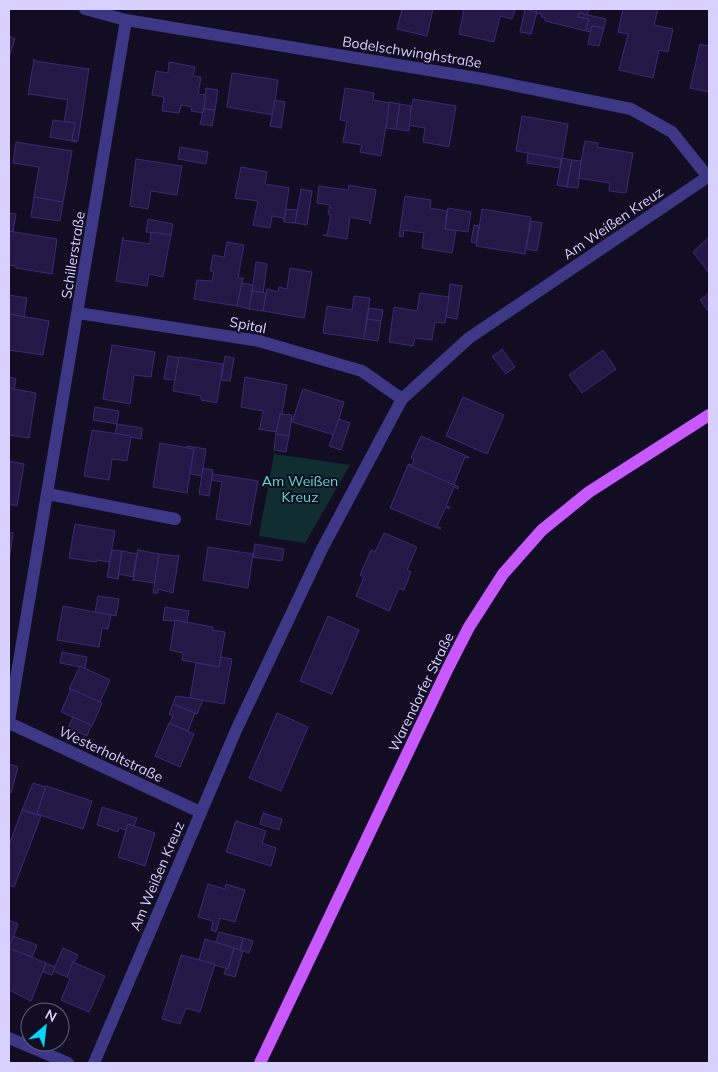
<svg xmlns="http://www.w3.org/2000/svg" width="718" height="1072" viewBox="0 0 718 1072" font-family="Mulish,sans-serif">
  <rect width="100%" height="100%" fill="#130d24"/>
  <path fill="#102e2f" d="M274,454L350,465L305,543L259,536Z"/>
  <g fill="#241946" stroke="#3c2a73">
    <path d="M402,9H433L427,36L397,29Z"/>
    <path d="M464,9H515L512,19L500,16L494,42L459,34Z"/>
    <path d="M525,9L537,12L531,34L520,32Z"/>
    <path d="M537,9H594H589L587,15L579,13L578,17L589,19L586,31L545,21V18L541,17L542,14L536,13Z"/>
    <path d="M623,9H658L654,25L673,29L668,52L659,50L653,78L619,70L628,34L618,32Z"/>
    <path d="M579,13L606,19L604,28L592,26L591,32L586,31L589,19L578,17Z"/>
    <path d="M592,26L604,28L599,46L588,44Z"/>
    <path d="M9,36L15,39L9,57Z"/>
    <path d="M700,44L709,46V92L690,88Z"/>
    <path d="M34,59L35,61L88,69L89,68L78,141L72,140L75,123L64,121L68,100L30,94L28,95Z"/>
    <path d="M169,62L195,67L193,76L201,77L198,94L206,95L203,113L191,111L192,107L181,105L179,113L162,111L164,97L152,95L156,71L168,73Z"/>
    <path d="M232,73L278,80L273,115L227,107Z"/>
    <path d="M206,88L218,90L215,110L204,109Z"/>
    <path d="M345,88L374,93L373,100L390,103L381,156L360,152L362,145L343,142L347,121L340,120Z"/>
    <path d="M413,99L456,106L449,147L423,142L425,128L408,125Z"/>
    <path d="M275,100L285,102L281,128L270,126Z"/>
    <path d="M389,102L400,104L396,129L386,128Z"/>
    <path d="M400,104L411,106L409,131L396,129Z"/>
    <path d="M204,109L215,110L212,126L200,124Z"/>
    <path d="M522,116L568,124L562,159L516,151Z"/>
    <path d="M53,120L75,123L72,140L77,142L50,137Z"/>
    <path d="M585,141L598,143L597,147L633,153L626,193L609,191L610,183L578,178Z"/>
    <path d="M16,142L72,151L63,202L34,197L39,167L13,163Z"/>
    <path d="M180,147L208,152L206,164L178,159Z"/>
    <path d="M528,153L561,159L560,168L527,163Z"/>
    <path d="M562,158L572,160L567,187L557,185Z"/>
    <path d="M136,159L182,166L177,195L151,191L148,209L130,206Z"/>
    <path d="M572,160L581,161L578,188L567,187Z"/>
    <path d="M241,167L267,172L265,184L289,188L284,222L283,218L272,216L270,228L253,225L258,201L235,198Z"/>
    <path d="M349,185L376,190L370,224V221L350,217L347,239L323,235H327L331,215L328,214L330,205L317,203L319,186L348,190Z"/>
    <path d="M301,189L312,191L307,225L295,223Z"/>
    <path d="M405,196L431,200L430,208L447,211L445,229L456,231L452,253L422,248L424,233L404,230L403,237L399,236Z"/>
    <path d="M34,197L63,202L60,221L31,217Z"/>
    <path d="M448,208L471,212L468,232L445,229Z"/>
    <path d="M286,209L297,210L295,223L284,222Z"/>
    <path d="M482,209L531,217L525,254L476,246Z"/>
    <path d="M9,213L16,214L13,232L9,231Z"/>
    <path d="M148,219L173,224L171,235L146,232Z"/>
    <path d="M531,221L542,223L537,251L526,249Z"/>
    <path d="M474,225L479,226L476,243L471,242Z"/>
    <path d="M9,231L57,239L52,274L16,268V266L9,265Z"/>
    <path d="M151,232L171,235L163,277L149,274L147,286L116,281L123,237V240L150,244Z"/>
    <path d="M709,237V273L693,252Z"/>
    <path d="M227,242L244,245L238,278H243L237,306L194,299L197,280L212,281L214,272L210,271L213,255L224,257Z"/>
    <path d="M256,262L267,264L263,293L252,291Z"/>
    <path d="M290,268L312,272L304,318L263,311L267,289L278,292L279,287L287,289Z"/>
    <path d="M242,283L253,285L249,309L237,306Z"/>
    <path d="M450,284L462,286L457,319L446,317Z"/>
    <path d="M252,291L266,293L263,311L249,309Z"/>
    <path d="M420,293L449,297L445,323L435,322L432,340L415,338L413,346L389,342L394,307L417,311Z"/>
    <path d="M709,293V312L700,300Z"/>
    <path d="M9,295L27,298L24,317L9,314Z"/>
    <path d="M354,296L370,298L364,339L323,333L327,306L352,310Z"/>
    <path d="M369,308L383,310L381,321L367,319Z"/>
    <path d="M9,314L49,321L43,355L9,350Z"/>
    <path d="M367,319L381,321L378,341L364,339Z"/>
    <path d="M112,345L155,352L151,377L134,375L130,404L103,399Z"/>
    <path d="M502,349L515,367L506,374L492,356L502,350Z"/>
    <path d="M603,350L616,369L582,393L569,375Z"/>
    <path d="M168,356L179,358L175,380L164,379Z"/>
    <path d="M225,356L234,358L230,381L221,380Z"/>
    <path d="M179,357L223,364L217,403L201,400V396L173,391Z"/>
    <path d="M9,377L16,379L14,389L9,388Z"/>
    <path d="M245,377L287,385L282,414H280L277,432L258,429L260,428L263,411L241,407Z"/>
    <path d="M9,388L36,393L29,438L9,435Z"/>
    <path d="M303,389L344,402L334,435L292,422Z"/>
    <path d="M463,397L504,415L487,454L446,436Z"/>
    <path d="M95,407L119,411L117,424L93,420Z"/>
    <path d="M280,414L292,415L289,436L276,434Z"/>
    <path d="M339,419L350,423L341,450L329,446Z"/>
    <path d="M117,424L142,428L141,439L115,434Z"/>
    <path d="M92,430L131,436L127,461L112,459L109,480L84,476Z"/>
    <path d="M276,434L289,436L286,452L274,450Z"/>
    <path d="M421,436L469,457L468,458L465,457L454,484L456,486L408,465L409,464L412,465L414,460L411,458Z"/>
    <path d="M160,443L194,449L187,493L153,487Z"/>
    <path d="M187,446L206,449L202,476L190,474L194,449L187,448Z"/>
    <path d="M9,461L24,464L17,506L9,504Z"/>
    <path d="M408,465L459,487L458,489L454,487L446,506L450,507L449,509L446,507L437,526L441,528L440,529L390,508Z"/>
    <path d="M203,468L213,470L209,496L199,494Z"/>
    <path d="M213,474L258,481L250,525L216,519L222,482L212,480Z"/>
    <path d="M75,524L115,531L109,565V562L97,560L96,562L69,558Z"/>
    <path d="M9,532L13,533L9,561Z"/>
    <path d="M384,533L417,547L407,570L411,572L404,590L399,588L389,611L356,596L364,577L360,575L371,550L375,552Z"/>
    <path d="M255,544L284,549L282,561L253,557Z"/>
    <path d="M208,547L253,554L248,588L203,580Z"/>
    <path d="M138,549L139,550L159,554L155,583L134,580L133,581Z"/>
    <path d="M112,550L122,551L118,579L107,577Z"/>
    <path d="M122,551L137,554L133,577L119,574L118,579Z"/>
    <path d="M159,554L177,556L179,555L173,593L158,589V593H153Z"/>
    <path d="M98,596L119,599L116,616L95,612Z"/>
    <path d="M63,606L111,615L108,629L102,628L99,647L57,640Z"/>
    <path d="M165,607L189,611L187,622L163,620Z"/>
    <path d="M328,616L359,630L332,694L300,681Z"/>
    <path d="M175,620L213,627L212,630L225,632L219,667L182,660L183,653L170,650Z"/>
    <path d="M62,652L87,657L85,668L60,663Z"/>
    <path d="M221,657L232,659L224,704L190,698L196,663L219,667Z"/>
    <path d="M80,666L110,680L100,702L69,689Z"/>
    <path d="M71,689L102,703L92,726L61,712Z"/>
    <path d="M176,696L203,700L197,714L173,704Z"/>
    <path d="M173,704L195,713L188,731L170,723L173,716L169,714Z"/>
    <path d="M277,713L308,727L281,791L249,778Z"/>
    <path d="M73,717L91,725L87,736L68,728Z"/>
    <path d="M169,723L194,734L180,767L155,756Z"/>
    <path d="M9,764L18,767L11,793L9,792Z"/>
    <path d="M33,783L46,787L37,814L22,810Z"/>
    <path d="M46,786L92,801L83,829L37,814Z"/>
    <path d="M102,807L137,818L134,826L128,824L126,830L119,828L118,832L97,825Z"/>
    <path d="M22,810L41,816L14,887L9,885V845Z"/>
    <path d="M263,813L282,819L279,830L260,824Z"/>
    <path d="M236,821L266,831L262,843L276,848L271,866L226,852Z"/>
    <path d="M128,824L155,833L145,866L118,857Z"/>
    <path d="M208,884L225,889L226,884L245,890L235,922L220,918L216,932L211,930L213,921L198,917Z"/>
    <path d="M9,920L18,924L9,949Z"/>
    <path d="M219,932L243,938L240,950L216,942Z"/>
    <path d="M13,936L37,945L32,957L9,949Z"/>
    <path d="M243,938L253,941L249,953L240,950Z"/>
    <path d="M205,939L234,948L228,969L199,960Z"/>
    <path d="M9,948L46,963L31,1001L9,990Z"/>
    <path d="M63,948L78,955L67,977L53,971Z"/>
    <path d="M234,948L243,951L235,977L224,974L226,969H228Z"/>
    <path d="M181,955L215,964L200,1012L186,1008L180,1024L162,1019Z"/>
    <path d="M73,962L105,976L89,1012L61,1000L70,979L67,977Z"/>
    <path d="M46,963L55,967L52,975L43,972Z"/>
  </g>
  <g fill="none" stroke-linecap="round" stroke-linejoin="round">
    <g stroke="#3e3785" stroke-width="12">
      <path d="M85,9L126,20L483,79L631,109L672,132L708,177"/>
      <path d="M78,313L259,341L362,371L402,399"/>
      <path d="M48,494L175,519"/>
      <path d="M9,721L126,20"/>
      <path d="M9,723L200,812"/>
      <path d="M9,1038L68,1063"/>
      <path d="M94,1063L237,728L322,549L402,399L469,338L709,176"/>
    </g>
    <path stroke="#c858ff" stroke-width="12" d="M260,1063L448,668L469,627L503,574L542,530L589,492L709,415"/>
  </g>
  <g text-anchor="middle" dominant-baseline="central" stroke-width="4" stroke-linejoin="round" paint-order="stroke">
    <g font-size="14" fill="#d8d1ff" stroke="#130d24">
      <text transform="translate(412 52) rotate(9)">Bodelschwinghstraße</text>
      <text transform="translate(613 223) rotate(-34)">Am Weißen Kreuz</text>
      <text transform="translate(73 255) rotate(-81)">Schillerstraße</text>
      <text transform="translate(248 325) rotate(11)">Spital</text>
      <text transform="translate(421 692) rotate(-64)">Warendorfer Straße</text>
      <text transform="translate(111 754) rotate(25)">Westerholtstraße</text>
      <text transform="translate(157 876) rotate(-67)">Am Weißen Kreuz</text>
    </g>
    <g font-size="14" fill="#59e3c7" stroke="#130d24">
      <text x="300" y="481">Am Weißen<tspan x="300" dy="16">Kreuz</tspan></text>
    </g>
  </g>
  <rect width="718" height="1072" fill="none" stroke="#d8d1ff" stroke-width="20"/>
  <g transform="translate(45 1027) rotate(28)"><circle r="24" fill="#130d24" stroke="#625b7c"/>
  <path d="M0-4L9 19L0 12L-9 19Z" fill="#00d7fc"/>
  <text y="-8" font-size="14" font-weight="bold" text-anchor="middle" fill="#d8d1ff">N</text>
  </g>
</svg>
